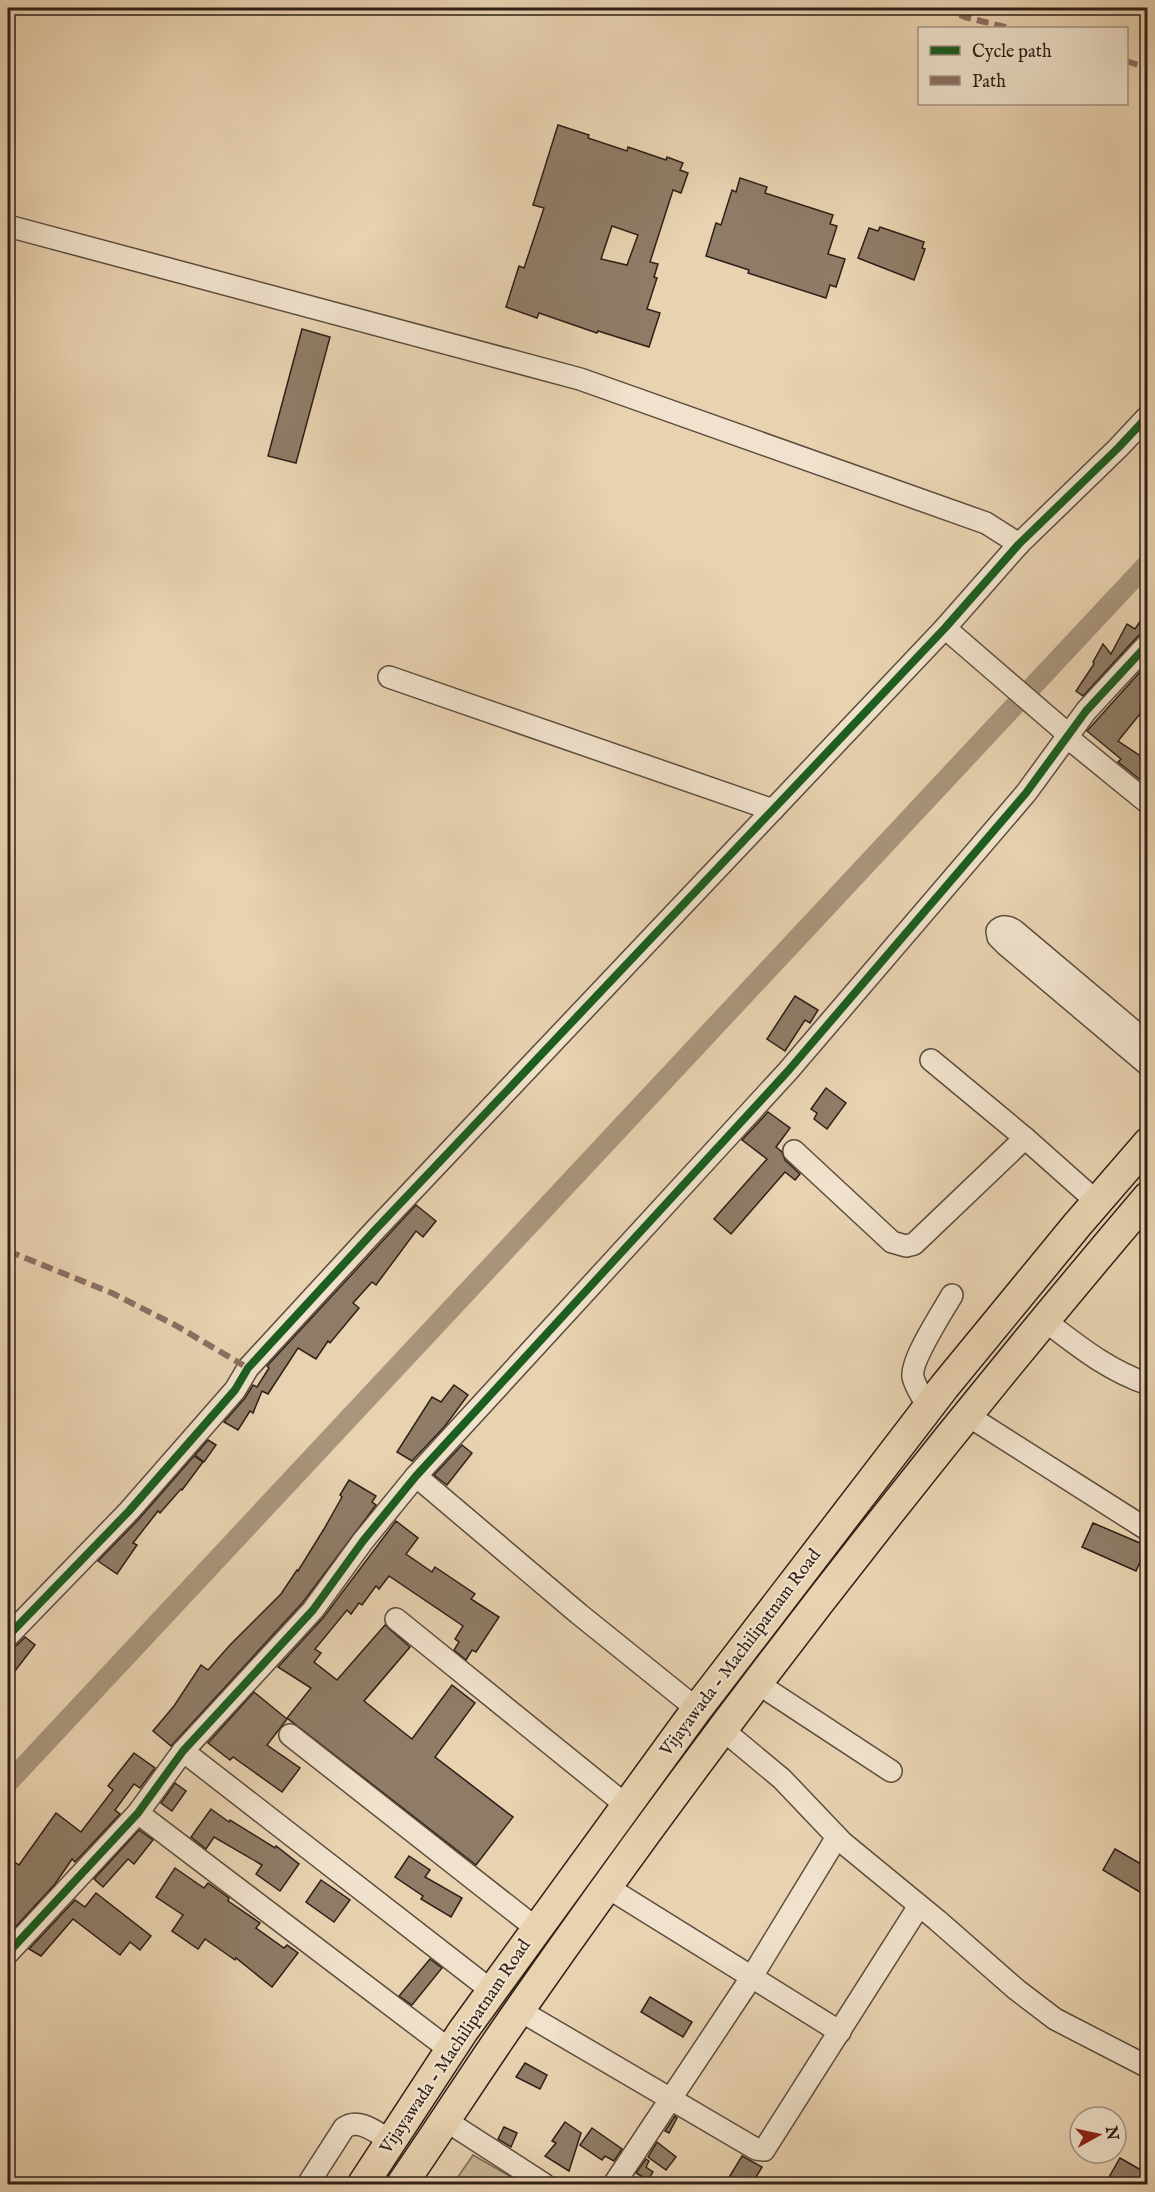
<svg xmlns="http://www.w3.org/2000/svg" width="1155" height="2192" viewBox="0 0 1155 2192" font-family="'IM FELL English',serif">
  <rect width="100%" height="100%" fill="#e8d2b0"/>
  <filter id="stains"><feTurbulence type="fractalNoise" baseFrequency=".00333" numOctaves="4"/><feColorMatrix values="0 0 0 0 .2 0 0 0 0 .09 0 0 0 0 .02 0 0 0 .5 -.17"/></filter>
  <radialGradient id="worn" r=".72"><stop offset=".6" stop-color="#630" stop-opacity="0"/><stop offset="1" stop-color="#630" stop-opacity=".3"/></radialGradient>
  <path fill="#c9b496" stroke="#7c6a57" stroke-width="1.5" d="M473,2155L523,2184H453Z"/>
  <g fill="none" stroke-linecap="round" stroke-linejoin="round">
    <path stroke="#a9957c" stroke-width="20" d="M8,1783L1148,563"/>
  </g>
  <g fill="#8f7c67" stroke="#2f1f18" stroke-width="1.5" fill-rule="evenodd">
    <path d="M558,125L589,135L588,138L627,151L628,147L666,160L667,157L683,163L680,170L688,173L681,193L673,190L650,262L658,264L654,277L657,278L647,309L660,313L649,347L598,331L597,333L539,313L537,318L506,307L519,266L524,268L544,208L533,205ZM612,226L638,235L627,265L601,259Z"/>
    <path d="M740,178L767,187L765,193L833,215L830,224L837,226L828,254L845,259L836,287L830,285L826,298L748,273L749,270L706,256L716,223L721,225L732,190L736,192Z"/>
    <path d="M880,227L924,242L922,248L925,249L914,280L858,258L869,228L878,231Z"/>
    <path d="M302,329L330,337L296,463L268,456Z"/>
    <path d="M1148,610V632L1139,635L1083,696L1076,691L1094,664L1093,662L1103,644L1111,654L1127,624L1135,629Z"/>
    <path d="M1148,663V704L1118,741L1148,761V786L1118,762L1121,759L1087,731Z"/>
    <path d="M795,996L818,1010L810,1023L805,1020L785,1051L767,1039Z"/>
    <path d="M826,1088L846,1103L827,1129L814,1119L817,1113L811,1109Z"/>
    <path d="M768,1112L790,1128L776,1147L782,1152L785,1160L800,1174L795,1180L785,1172L731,1234L714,1219L767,1159L742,1140Z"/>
    <path d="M416,1205L436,1221L423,1237L416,1231L376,1285L372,1282L353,1303L359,1308L330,1343L328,1341L316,1359L298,1348L268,1394L262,1391L253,1413L250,1411L238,1430L224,1422L245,1398L253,1385L257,1387L269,1368L267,1366Z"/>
    <path d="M454,1385L468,1395L445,1426L412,1461L397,1452L432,1397L441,1402Z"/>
    <path d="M208,1440L216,1445L204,1462L195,1455Z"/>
    <path d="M462,1445L472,1453L447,1485L434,1475Z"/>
    <path d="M194,1456L203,1462L182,1490L181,1489L160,1513L158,1511L133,1543L137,1545L117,1574L98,1561L138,1520Z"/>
    <path d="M349,1480L376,1496L372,1502L376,1505L303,1602L171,1746L153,1731L174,1706L201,1665L208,1670L230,1645L281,1594L297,1570L298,1571L324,1529L342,1497L340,1495Z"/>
    <path d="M396,1521L418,1538L406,1554L432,1572L435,1567L475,1594L471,1599L499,1617L476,1652L472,1650L466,1660L454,1650L459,1642L455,1639L463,1626L389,1576L379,1589L376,1586L362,1605L359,1603L351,1614L347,1610L315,1649L321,1653L314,1662L337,1680L385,1625L410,1647L364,1701L412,1739L452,1685L475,1703L435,1757L513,1817L476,1865L287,1718L311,1688L278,1667L323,1618Z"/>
    <path d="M1093,1523L1147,1546L1136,1571L1082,1547Z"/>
    <path d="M25,1637L35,1645L8,1680V1648L17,1645Z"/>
    <path d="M254,1692L287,1719L267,1745L300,1768L282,1792L233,1757L230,1760L208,1743Z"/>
    <path d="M134,1753L155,1768L140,1788L134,1784L115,1810L120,1814L75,1862L72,1859L55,1884L8,1935V1869L13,1861L19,1865L56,1813L81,1832L113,1790L108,1786Z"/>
    <path d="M175,1783L186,1791L172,1811L161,1803Z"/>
    <path d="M211,1809L229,1822L230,1820L275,1848L276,1846L299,1864L280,1891L256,1874L262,1865L214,1837L206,1849L191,1837Z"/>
    <path d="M139,1830L153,1840L134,1864L128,1859L103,1887L94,1879Z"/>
    <path d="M1115,1849L1148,1868V1897L1103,1870Z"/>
    <path d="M409,1856L430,1870L425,1877L462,1898L451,1917L421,1899L423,1896L395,1877Z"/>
    <path d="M175,1868L204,1888L208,1883L229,1898L228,1901L260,1923L256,1928L284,1948L287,1945L298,1953L272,1987L236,1958L235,1960L205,1939L198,1949L172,1931L183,1915L156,1897Z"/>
    <path d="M321,1880L350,1900L334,1922L306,1902Z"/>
    <path d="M96,1893L151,1936L140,1950L130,1942L120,1955L73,1919L41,1956L29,1949L75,1900L85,1907Z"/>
    <path d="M430,1959L442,1968L412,2005L399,1996Z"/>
    <path d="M650,1997L692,2022L683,2037L641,2012Z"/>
    <path d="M525,2063L547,2075L540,2089L516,2077Z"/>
    <path d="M675,2116L677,2118L669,2133L665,2131Z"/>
    <path d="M565,2122L581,2133L569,2171L545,2156L556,2143L552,2141Z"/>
    <path d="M504,2127L517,2133L511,2147L498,2139Z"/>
    <path d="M592,2128L622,2149L614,2161L605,2156L602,2160L580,2145Z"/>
    <path d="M657,2142L676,2157L666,2170L648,2157Z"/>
    <path d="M742,2156L762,2167L752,2184H725Z"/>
    <path d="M1120,2158L1148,2174V2184H1105Z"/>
    <path d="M646,2159L649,2161L646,2167L653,2172L648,2180L636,2173Z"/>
  </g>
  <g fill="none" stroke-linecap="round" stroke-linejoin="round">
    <g stroke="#5d4c3e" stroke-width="24">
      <g id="minor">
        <path d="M8,226L580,379L986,523L1019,544"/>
        <path d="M945,628L1062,729L1067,737L1148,803"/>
        <path d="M389,677L773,810"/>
        <path d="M1148,1043L1015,931C1009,926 1002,925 997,931L998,937L1006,945L1148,1065"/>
        <path d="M931,1060L1025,1138L1097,1202"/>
        <path d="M794,1151L892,1242L906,1246L914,1244L1025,1138"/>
        <path d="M1044,1320C1077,1345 1107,1370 1148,1384"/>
        <path d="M928,1408C924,1399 915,1387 913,1377C910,1361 943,1311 952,1295"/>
        <path d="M967,1415L1148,1530"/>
        <path d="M416,1476L579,1614L697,1709"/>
        <path d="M396,1619L627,1806"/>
        <path d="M8,1636L129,1511L235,1390L248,1368L376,1229L945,628L1019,544L1118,448L1148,416"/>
        <path d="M757,1683L891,1771"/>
        <path d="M722,1729L782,1779L842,1842L937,1920L1017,1990L1055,2019L1148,2067"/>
        <path d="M290,1735L537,1929"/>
        <path d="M183,1751L492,1991"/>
        <path d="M138,1813L450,2050"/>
        <path d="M607,1887L840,2032"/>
        <path d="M8,1953L138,1813L183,1751L313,1610L363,1541L416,1476L788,1071L1026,793L1086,711L1148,644"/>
        <path d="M519,2010L756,2149L764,2150L919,1906"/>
        <path d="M445,2120L544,2184"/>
        <path d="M308,2184L344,2128C359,2117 377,2133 391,2141"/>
        <path d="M614,2184L751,1978L837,1837"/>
      </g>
    </g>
    <g stroke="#2f1f18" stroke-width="33">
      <g id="highway">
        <path d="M363,2184L463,2031L697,1709L944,1387L1077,1225L1148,1143"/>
        <path d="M402,2184C442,2126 480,2066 520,2009C716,1728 926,1458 1148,1197"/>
      </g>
    </g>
    <use href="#minor" stroke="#f0e2cc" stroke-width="21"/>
    <use href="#highway" stroke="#e8d2b0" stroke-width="30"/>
    <g stroke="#8d6e63" stroke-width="6" stroke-dasharray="12 6" stroke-linecap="butt">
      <path d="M943,8L965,17L1009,28"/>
      <path d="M1126,61L1148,68"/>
      <path d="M8,1251L112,1293L175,1325L248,1368"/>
      <path d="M319,2180L325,2184"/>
    </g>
    <g stroke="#f0e2cc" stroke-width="11">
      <g id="cycleway">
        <path d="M8,1636L129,1511L235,1390L248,1368L376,1229L945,628L1019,544L1118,448L1148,416"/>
        <path d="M8,1953L138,1813L183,1751L313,1610L363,1541L416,1476L788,1071L1026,793L1086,711L1148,644"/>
      </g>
    </g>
    <use href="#cycleway" stroke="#1b5e20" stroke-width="8"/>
  </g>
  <g text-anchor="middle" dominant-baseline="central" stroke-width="4.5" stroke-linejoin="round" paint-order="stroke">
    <g font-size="18" fill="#2f1f18" stroke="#f0e2cc">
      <text transform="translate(741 1653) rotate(-53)">Vijayawada - Machilipatnam Road</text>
      <text transform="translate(456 2047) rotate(-56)">Vijayawada - Machilipatnam Road</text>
    </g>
  </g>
  <rect width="1155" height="2192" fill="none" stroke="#e8d2b0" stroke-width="30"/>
  <rect x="9" y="9" width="1137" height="2174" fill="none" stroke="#2f1f18" stroke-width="3"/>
  <rect x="15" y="15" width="1125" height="2162" fill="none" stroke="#2f1f18" stroke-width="1.5"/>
  <rect x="918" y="27" width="210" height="78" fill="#f0e2cc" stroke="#a39484" stroke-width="1.5"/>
  <rect x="930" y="46" width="30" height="9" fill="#1b5e20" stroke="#a39484" stroke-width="1.5"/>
  <text x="972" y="57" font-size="18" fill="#2f1f18">Cycle path</text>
  <rect x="930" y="76" width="30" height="9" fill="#8d6e63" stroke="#a39484" stroke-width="1.5"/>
  <text x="972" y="87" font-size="18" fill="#2f1f18">Path</text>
  <g transform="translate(1098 2135) rotate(82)"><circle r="28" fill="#f0e2cc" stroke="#a39484" stroke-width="1.5"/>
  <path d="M0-4.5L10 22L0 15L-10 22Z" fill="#8f2418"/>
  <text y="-9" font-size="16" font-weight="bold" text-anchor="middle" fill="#2f1f18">N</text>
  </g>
  <rect width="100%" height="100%" filter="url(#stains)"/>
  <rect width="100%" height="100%" fill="url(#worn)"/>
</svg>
